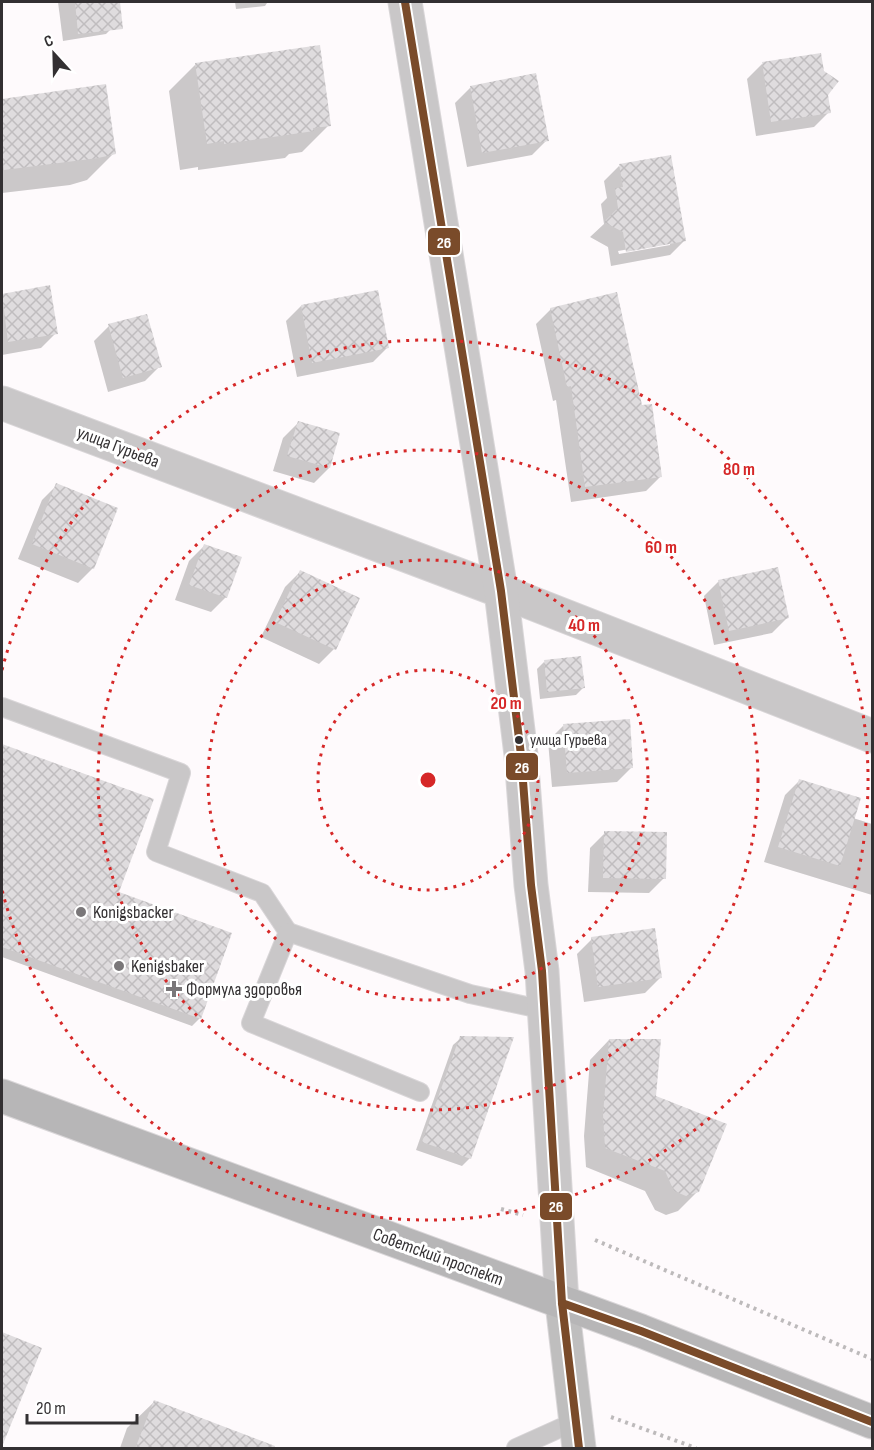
<svg xmlns="http://www.w3.org/2000/svg" width="874" height="1450" viewBox="0 0 874 1450" font-family="'Sofia Sans Condensed',sans-serif">
  <defs>
    <pattern id="building-cross-hatch" width="8" height="8" patternUnits="userSpaceOnUse" patternTransform="scale(1.5)"><rect width="8" height="8" fill="#dfdcde"/><path d="M0 0l8 8M0 8l8-8" fill="none" stroke="#c0bdbf"/></pattern>
  </defs>
  <rect width="100%" height="100%" fill="#fefafc"/>
  <g fill="#0003" fill-rule="evenodd">
    <path d="M58,2H119L121,19L106,34L63,41Z"/>
    <path d="M235,2H280L267,3L265,6L236,9Z"/>
    <path d="M196,64L329,125L302,152L289,154L285,158L198,170V167L180,170L169,91Z"/>
    <path d="M762,64L826,94L829,112L814,127L756,136L747,79Z"/>
    <path d="M535,75L547,140L532,155L467,167L455,103L470,88Z"/>
    <path d="M104,86L114,153L87,180L70,185L2,193V101Z"/>
    <path d="M619,166L685,240L670,255L611,266L608,247L590,237L604,224L601,204L607,198L604,181ZM670,242V245L619,254L618,251Z"/>
    <path d="M49,287L56,333L41,348L2,355V295Z"/>
    <path d="M301,306L388,347L373,362L297,377L286,321Z"/>
    <path d="M551,309L641,407L661,476L646,491L571,502L556,400L553,401L536,324Z"/>
    <path d="M109,326L160,366L145,381L108,392L94,341Z"/>
    <path d="M298,423L329,468L314,483L273,471L283,438Z"/>
    <path d="M57,485L93,568L78,583L18,559L42,500Z"/>
    <path d="M204,546L226,597L211,612L175,600L189,561Z"/>
    <path d="M300,572L358,599L334,649L319,664L261,637L285,587Z"/>
    <path d="M719,581L787,618L772,633L714,645L704,596Z"/>
    <path d="M544,662L583,688L576,695L540,699L537,669Z"/>
    <path d="M563,726L632,767L617,782L552,787L548,741Z"/>
    <path d="M2,746L152,800L117,893L200,1018L192,1026L2,957Z"/>
    <path d="M800,780L853,818L872,824V895L764,862L785,795Z"/>
    <path d="M605,833L664,878L649,893L588,892L590,848Z"/>
    <path d="M592,939L660,978L645,993L584,1002L577,954Z"/>
    <path d="M461,1038L470,1158L462,1166L416,1150L453,1045Z"/>
    <path d="M609,1040L654,1097L698,1191L678,1211L666,1215L655,1210L645,1191L586,1167L584,1136L590,1060Z"/>
    <path d="M2,1333L40,1348L7,1429L2,1435Z"/>
    <path d="M154,1402L278,1448H120L127,1428Z"/>
  </g>
  <g fill="url(#building-cross-hatch)">
    <path d="M75,2H120L123,29L78,34Z"/>
    <path d="M320,45L331,126L313,128L314,131L224,144V141L207,144L195,63Z"/>
    <path d="M821,53L824,71L839,81L828,95L831,113L771,122L762,62Z"/>
    <path d="M536,73L549,141L482,153L470,86Z"/>
    <path d="M106,84L116,154L98,158L4,170L2,154V99Z"/>
    <path d="M671,155L686,241L626,252L623,232L604,222L618,208L615,188L623,187L619,164Z"/>
    <path d="M50,285L58,334L8,342L2,294Z"/>
    <path d="M378,290L389,348L312,363L301,305Z"/>
    <path d="M617,292L642,405L652,404L662,477L585,487L571,386L567,387L550,308Z"/>
    <path d="M147,314L162,367L123,378L108,324Z"/>
    <path d="M298,421L340,433L330,468L287,456Z"/>
    <path d="M56,483L118,508L94,569L32,544Z"/>
    <path d="M204,544L242,557L227,598L189,585Z"/>
    <path d="M778,567L789,618L729,631L718,580Z"/>
    <path d="M300,570L360,598L336,650L275,622Z"/>
    <path d="M581,656L585,688L547,692L544,660Z"/>
    <path d="M630,719L633,768L567,773L563,724Z"/>
    <path d="M2,744L154,799L119,892L232,933L201,1019L2,947Z"/>
    <path d="M799,779L861,798L840,866L778,847Z"/>
    <path d="M604,831L667,832L666,879L603,878Z"/>
    <path d="M655,928L662,978L598,987L591,937Z"/>
    <path d="M460,1036L514,1037L471,1159L422,1142Z"/>
    <path d="M609,1039H661L656,1096L727,1124L699,1192L686,1196L674,1191L665,1171L605,1148L603,1115Z"/>
    <path d="M2,1332L42,1348L3,1444L2,1443Z"/>
    <path d="M154,1400L275,1446L274,1449H135Z"/>
  </g>
  <g fill="none" stroke-linecap="round" stroke-linejoin="round">
    <g stroke="#d9d6d8" stroke-width="20">
      <g id="service">
        <path d="M2,707L181,773L156,852L262,893L288,932"/>
        <path d="M420,1092L251,1023L288,932L470,994L531,1007H544"/>
        <path d="M516,1448L576,1421"/>
      </g>
    </g>
    <g stroke="#d9d6d8" stroke-width="35">
      <path id="minor" d="M2,403L501,591L872,736"/>
    </g>
    <g stroke="#d9d6d8" stroke-width="35">
      <path id="tertiary" d="M405,2L501,591L521,755L531,885L542,971L562,1303"/>
    </g>
    <g stroke="#d9d6d8" stroke-width="35">
      <path id="secondary" d="M562,1303L579,1448"/>
    </g>
    <g stroke="#d9d6d8" stroke-width="35">
      <path id="primary" d="M2,1096L641,1331L872,1422"/>
    </g>
    <g stroke="#bdbabb" stroke-width="4" stroke-dasharray="3 4.5" stroke-linecap="butt">
      <path d="M501,1209L523,1215"/>
      <path d="M595,1240L872,1359"/>
      <path d="M611,1417L696,1448"/>
    </g>
    <use href="#service" stroke="#c9c7c8" stroke-width="18"/>
    <use href="#minor" stroke="#c9c7c8" stroke-width="33"/>
    <use href="#tertiary" stroke="#c9c7c8" stroke-width="33"/>
    <use href="#secondary" stroke="#bfbebe" stroke-width="33"/>
    <use href="#primary" stroke="#b7b6b7" stroke-width="33"/>
    <g stroke="#fff" stroke-width="12">
      <g id="bus-1">
        <path d="M405,2L501,591L521,755L531,885L542,971L562,1303L579,1448"/>
        <path d="M562,1303L641,1331L872,1422"/>
      </g>
    </g>
    <use href="#bus-1" stroke="#7a4b2a" stroke-width="8"/>
  </g>
  <g fill="none" stroke="#d62828" stroke-width="3" stroke-dasharray="3 6">
    <circle cx="428" cy="780" r="110"/>
    <circle cx="428" cy="780" r="220"/>
    <circle cx="428" cy="780" r="330"/>
    <path d="M2 670A440 440 0 1 1 2 890"/>
  </g>
  <circle fill="#333032" stroke="#fff" stroke-width="2" cx="519" cy="740" r="5"/>
  <g fill="#7a7779" stroke="#fff" stroke-width="2">
    <circle cx="81" cy="912" r="6"/>
    <circle cx="119" cy="966" r="6"/>
    <path d="M171 980h6v6h6v6h-6v6h-6v-6h-6v-6h6z"/>
  </g>
  <g text-anchor="middle" dominant-baseline="central" stroke-width="6" stroke-linejoin="round" paint-order="stroke">
    <g font-size="16" fill="#333032" stroke="#fff" text-anchor="start">
      <text x="530" y="740">улица Гурьева</text>
    </g>
    <g font-size="18" fill="#333032" stroke="#fff">
      <text transform="translate(118 447) rotate(21)">улица Гурьева</text>
      <text transform="translate(438 1257) rotate(20)">Советский проспект</text>
    </g>
    <g font-size="18" fill="#333032" stroke="#fff" text-anchor="start">
      <text x="93" y="912">Konigsbacker</text>
      <text x="131" y="966">Kenigsbaker</text>
      <text x="186" y="989">Формула здоровья</text>
    </g>
  </g>
  <circle cx="428" cy="780" r="9" fill="#d62828" stroke="#fff" stroke-width="3"/>
  <g font-size="18" text-anchor="middle" font-weight="bold" fill="#d62828" stroke="#fff" stroke-width="6" stroke-linejoin="round" paint-order="stroke">
    <text x="739" y="475">80 m</text>
    <text x="661" y="553">60 m</text>
    <text x="584" y="631">40 m</text>
    <text x="506" y="709">20 m</text>
  </g>
  <g stroke="#fff" stroke-width="2">
    <rect x="427" y="227" width="34" height="29" rx="6" fill="#7a4b2a"/>
    <rect x="505" y="752" width="34" height="29" rx="6" fill="#7a4b2a"/>
    <rect x="539" y="1192" width="34" height="29" rx="6" fill="#7a4b2a"/>
  </g>
  <g font-size="16" text-anchor="middle" font-weight="bold" fill="#fff">
    <text x="444" y="248">26</text>
    <text x="522" y="773">26</text>
    <text x="556" y="1212">26</text>
  </g>
  <rect width="874" height="1450" fill="none" stroke="#333032" stroke-width="6"/>
  <g transform="translate(54 54) rotate(338)" stroke="#ffffff" stroke-width="4.5" paint-order="stroke">
  <path d="M0-4.5L10 22L0 15L-10 22Z" fill="#333032"/>
  <text y="-9" font-size="16" font-weight="bold" text-anchor="middle" fill="#333032">С</text>
  </g>
  <path d="M27 1414v9h110v-9" fill="none" stroke="#333032" stroke-width="3"/>
  <text x="36" y="1414" font-size="18" fill="#333032" stroke="#ffffff" stroke-width="4.5" paint-order="stroke">20 m</text>
</svg>
